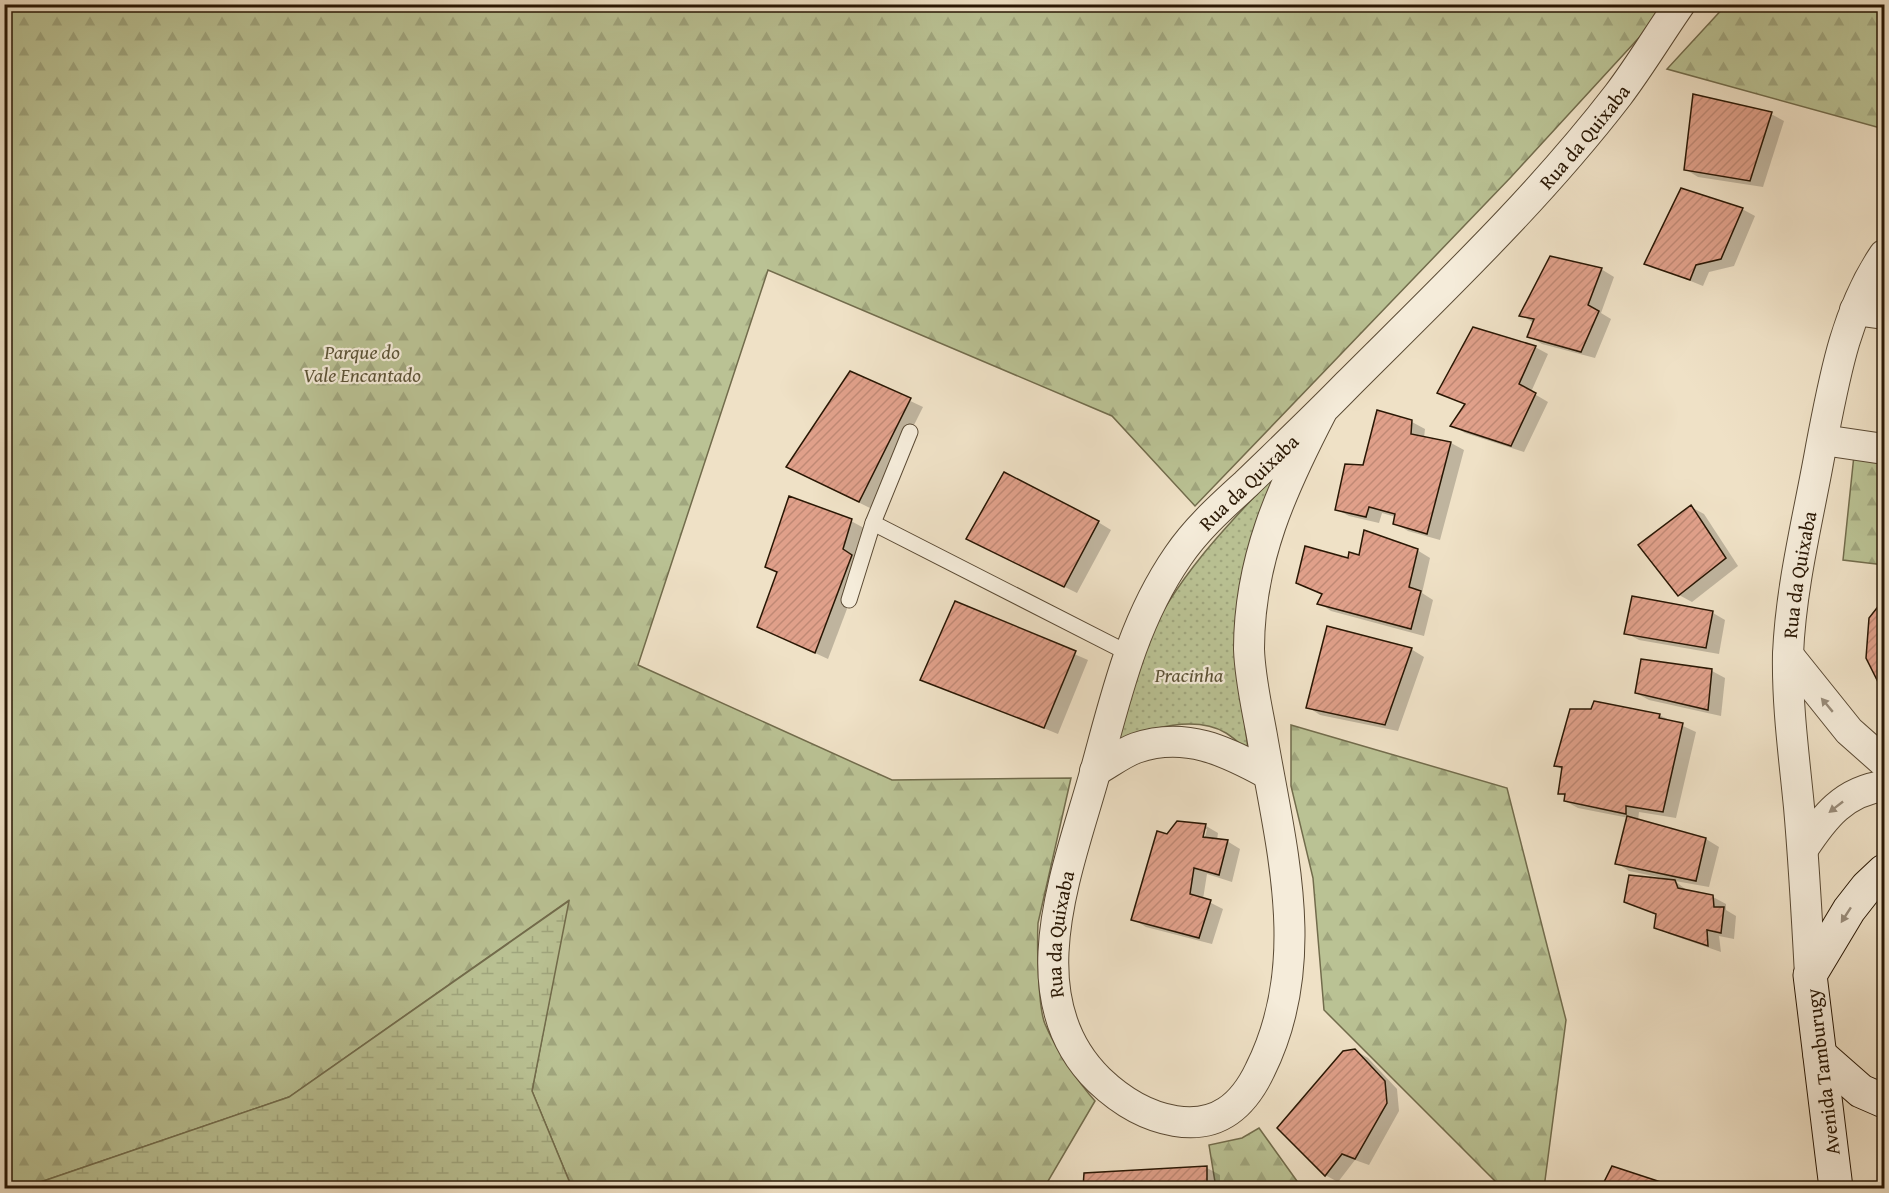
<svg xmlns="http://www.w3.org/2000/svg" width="1889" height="1193" viewBox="0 0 1889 1193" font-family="'Gentium Book Plus',serif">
  <defs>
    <pattern id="green-dots" width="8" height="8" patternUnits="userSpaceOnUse" patternTransform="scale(1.5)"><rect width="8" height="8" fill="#bac294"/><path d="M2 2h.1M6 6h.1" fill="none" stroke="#a0a67e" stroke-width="1.8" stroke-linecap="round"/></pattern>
    <pattern id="forest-firs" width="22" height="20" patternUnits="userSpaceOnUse" patternTransform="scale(1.5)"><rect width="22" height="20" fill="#bac294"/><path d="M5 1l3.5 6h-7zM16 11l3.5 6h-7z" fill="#a0a67e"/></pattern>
    <pattern id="wetland-marsh" width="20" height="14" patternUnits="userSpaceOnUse" patternTransform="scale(1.5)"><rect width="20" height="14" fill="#bac294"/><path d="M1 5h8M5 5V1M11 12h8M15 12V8" fill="none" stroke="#a0a67e"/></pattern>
    <pattern id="building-hatch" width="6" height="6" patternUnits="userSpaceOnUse" patternTransform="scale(1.5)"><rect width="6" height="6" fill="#e0a08a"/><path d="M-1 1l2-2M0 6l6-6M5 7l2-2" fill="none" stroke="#c08975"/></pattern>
  </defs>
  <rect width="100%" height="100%" fill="#efe1c6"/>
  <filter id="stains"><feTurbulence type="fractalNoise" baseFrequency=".00333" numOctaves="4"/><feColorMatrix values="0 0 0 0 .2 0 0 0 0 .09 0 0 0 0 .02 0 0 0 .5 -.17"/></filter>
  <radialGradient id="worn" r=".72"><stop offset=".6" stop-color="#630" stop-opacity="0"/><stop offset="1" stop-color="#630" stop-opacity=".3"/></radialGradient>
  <path fill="url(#green-dots)" stroke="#726c4c" stroke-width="1.5" d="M1276,474C1257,518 1243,559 1238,607C1233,654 1243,704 1248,750C1241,745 1234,738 1226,733C1194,714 1144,730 1113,743C1124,711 1132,677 1145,646C1174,580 1227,525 1276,474Z"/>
  <g fill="url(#forest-firs)" stroke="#726c4c" stroke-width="1.5">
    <path d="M5,5H1669L1511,177L1195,506L1112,416L768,270L638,665L892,780L1071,778L1038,923C1037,943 1038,1008 1045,1024C1055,1048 1078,1082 1095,1101L1044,1188H572L532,1091L568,901L289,1097L23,1188H5Z"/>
    <path d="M1726,5H1884V129L1667,69Z"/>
    <path d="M1854,455L1884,457V565L1843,560Z"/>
    <path d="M1291,725L1507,788L1566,1020L1544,1188H1502L1324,1010L1313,878L1291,786Z"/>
    <path d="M1259,1128L1302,1188H1216L1209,1145L1242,1138Z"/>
  </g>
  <path fill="url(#wetland-marsh)" stroke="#726c4c" stroke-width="1.5" d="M569,901L532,1091L572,1188H180L168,1185L123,1188H23L289,1097Z"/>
  <g fill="#0003" fill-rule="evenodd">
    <path d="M1771,114L1784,121L1763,187L1698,177L1685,169Z"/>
    <path d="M1742,209L1755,216L1734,266L1709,272L1703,286L1646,263Z"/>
    <path d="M1601,269L1614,277L1601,313L1611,319L1595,358L1542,344L1529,336L1534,323L1521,315Z"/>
    <path d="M1535,347L1548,354L1531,392L1548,402L1524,452L1465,433L1452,425L1466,405L1439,392Z"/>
    <path d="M851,373L923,407L872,509L801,474Z"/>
    <path d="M1412,422L1425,429L1424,438L1451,443L1464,450L1440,540L1408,531L1395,523L1396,517L1382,513L1379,523L1349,516L1336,509L1364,467Z"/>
    <path d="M1691,507L1704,514L1738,566L1692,602L1679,595Z"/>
    <path d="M851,521L864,528V564L828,659L759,627Z"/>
    <path d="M1098,522L1111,530L1077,593L968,539Z"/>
    <path d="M1417,550L1430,558L1422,593L1433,600L1424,636L1331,611L1319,603L1323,595L1297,582L1350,560Z"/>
    <path d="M1884,602V691L1868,657L1871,618Z"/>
    <path d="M956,603L1088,660L1058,734L922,679Z"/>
    <path d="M1713,613L1725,620L1719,654L1639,640L1626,633Z"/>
    <path d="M1411,649L1424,657L1398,731L1320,715L1308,707Z"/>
    <path d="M1712,671L1725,678L1721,716L1649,700L1636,693Z"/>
    <path d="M1659,715L1696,732L1676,818L1639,812L1638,821L1706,839L1719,847L1709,887L1675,881L1689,892L1713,897L1726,904V910L1736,916L1734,939L1719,936L1721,952L1669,934L1656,927L1658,916L1626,901L1663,878L1629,871L1617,863L1629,818L1578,808L1565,801L1566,797L1560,793L1563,770L1555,765Z"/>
    <path d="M1177,822L1206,826L1218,833L1217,840L1227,841L1240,849L1232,882L1207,874L1203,899L1223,909L1212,944L1146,927L1133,919L1167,836ZM1203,829H1207L1203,845L1200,844Z"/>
    <path d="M1354,1050L1368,1058L1397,1089L1399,1111L1369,1165L1355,1160L1338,1182L1325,1175Z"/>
    <path d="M1207,1168L1220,1175V1188H1084L1085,1175Z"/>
    <path d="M1613,1168L1675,1188H1603Z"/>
  </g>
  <g fill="url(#building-hatch)" stroke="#291704" stroke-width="1.5">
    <path d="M1693,94L1772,112L1750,181L1684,170Z"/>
    <path d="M1681,188L1743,208L1721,259L1696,265L1690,280L1644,264Z"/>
    <path d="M1550,256L1602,268L1588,305L1599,311L1581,352L1527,337L1534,319L1519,316Z"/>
    <path d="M1473,327L1536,346L1519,384L1536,393L1511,446L1450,426L1465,404L1437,393Z"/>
    <path d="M850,371L911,398L859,502L786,467Z"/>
    <path d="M1377,410L1412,420L1411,434L1451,442L1427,534L1393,524L1395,514L1369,507L1366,517L1335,510L1345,464L1363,465Z"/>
    <path d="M1004,472L1099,521L1064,587L966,539Z"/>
    <path d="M789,496L852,519L843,549L852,555L815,653L757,627L777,572L765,567Z"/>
    <path d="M1691,505L1726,558L1678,596L1638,545Z"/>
    <path d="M1364,530L1418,549L1409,587L1421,591L1411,629L1317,604L1322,594L1296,583L1305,546L1348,558L1349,552L1359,555Z"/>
    <path d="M1632,596L1713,611L1706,648L1624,634Z"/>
    <path d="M1884,599V694L1866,658L1869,618Z"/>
    <path d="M955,601L1076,651L1044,728L920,680Z"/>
    <path d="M1327,626L1412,648L1385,725L1306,708Z"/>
    <path d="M1641,659L1712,669L1708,710L1635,693Z"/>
    <path d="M1594,701L1660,714L1659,718L1683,723L1663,812L1626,806V814L1564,801L1565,794H1558L1562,767L1554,766L1570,709H1591Z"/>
    <path d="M1627,816L1706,838L1696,881L1615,864Z"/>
    <path d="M1177,821L1206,824L1203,837L1228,840L1219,875L1194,868L1190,894L1211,900L1199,938L1131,920L1157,831L1167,834Z"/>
    <path d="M1629,875L1675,880L1678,888L1713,895L1714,907H1724L1721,933L1707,930L1708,946L1654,928L1656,914L1624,902Z"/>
    <path d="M1355,1049L1385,1081L1387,1103L1355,1159L1342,1154L1325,1176L1277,1128L1343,1051Z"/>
    <path d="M1207,1166V1188H1083L1084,1173Z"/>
    <path d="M1612,1166L1679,1188H1601Z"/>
  </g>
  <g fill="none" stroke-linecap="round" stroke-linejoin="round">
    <g stroke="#5a4a34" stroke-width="17">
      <g id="lane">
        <path d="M873,523L1128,653"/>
        <path d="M849,600L873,523L910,432"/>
      </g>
    </g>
    <g stroke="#5a4a34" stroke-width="32">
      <g id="street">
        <path d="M1855,310L1884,314"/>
        <path id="s1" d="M1322,411C1282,488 1249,560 1249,649C1250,679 1257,708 1262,736C1281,848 1314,962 1260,1070C1243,1106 1217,1128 1175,1121C1145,1116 1121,1101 1099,1080C1016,999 1066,875 1093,780C1115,701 1131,624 1178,556C1197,528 1222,506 1246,484C1280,451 1315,418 1348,384C1441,291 1538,199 1618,95C1640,66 1659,34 1680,4"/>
        <path d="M1823,440L1884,449"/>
        <path d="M1788,655L1849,731L1884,762"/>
        <path d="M1095,771C1108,764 1122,753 1136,748C1185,731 1226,751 1268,774"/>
        <path d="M1803,849C1824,817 1844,791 1884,786"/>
        <path id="s2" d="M1810,975C1807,919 1804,863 1799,807C1794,756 1787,705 1788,654C1791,584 1809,515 1821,447C1834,380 1845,313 1884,255"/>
      </g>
    </g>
    <g stroke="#291704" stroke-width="35">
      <g id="secondary">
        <path d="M1820,1055L1861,1091L1884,1101"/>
        <path d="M1836,1188L1810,975L1849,910L1867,887L1884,871"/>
      </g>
    </g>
    <use href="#lane" stroke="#f5ecda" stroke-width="15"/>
    <use href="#street" stroke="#f5ecda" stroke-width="30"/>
    <use href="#secondary" stroke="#f5ecda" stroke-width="33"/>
  </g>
  <defs><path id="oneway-solid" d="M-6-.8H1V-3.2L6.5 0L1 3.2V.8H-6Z" transform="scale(1.5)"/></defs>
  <g fill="#998c7a">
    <use href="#oneway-solid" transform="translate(1827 705) rotate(-130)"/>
    <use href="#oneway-solid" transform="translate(1836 807) rotate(142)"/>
    <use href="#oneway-solid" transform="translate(1846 915) rotate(123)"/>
  </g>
  <g text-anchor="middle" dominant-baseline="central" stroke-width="4.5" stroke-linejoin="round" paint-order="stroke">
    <g font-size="20" fill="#291704" stroke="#f5ecda">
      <text stroke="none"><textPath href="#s1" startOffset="2018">Rua da Quixaba</textPath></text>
      <text stroke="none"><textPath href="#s1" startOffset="1536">Rua da Quixaba</textPath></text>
      <text stroke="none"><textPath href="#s2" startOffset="402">Rua da Quixaba</textPath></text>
      <text stroke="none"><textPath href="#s1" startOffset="1034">Rua da Quixaba</textPath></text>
      <text transform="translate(1822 1072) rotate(-97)">Avenida Tamburugy</text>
    </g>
    <g font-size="20" font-style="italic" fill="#5c5336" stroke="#f5ecda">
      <text x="362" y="351">Parque do<tspan x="362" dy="23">Vale Encantado</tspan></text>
      <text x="1189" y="674">Pracinha</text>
    </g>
  </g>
  <rect width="1889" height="1193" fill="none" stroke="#efe1c6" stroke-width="24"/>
  <rect x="6" y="6" width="1877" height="1181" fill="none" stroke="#291704" stroke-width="3"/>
  <rect x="12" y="12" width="1865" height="1169" fill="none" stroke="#291704" stroke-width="1.5"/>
  <rect width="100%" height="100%" filter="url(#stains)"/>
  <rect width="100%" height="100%" fill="url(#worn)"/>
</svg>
